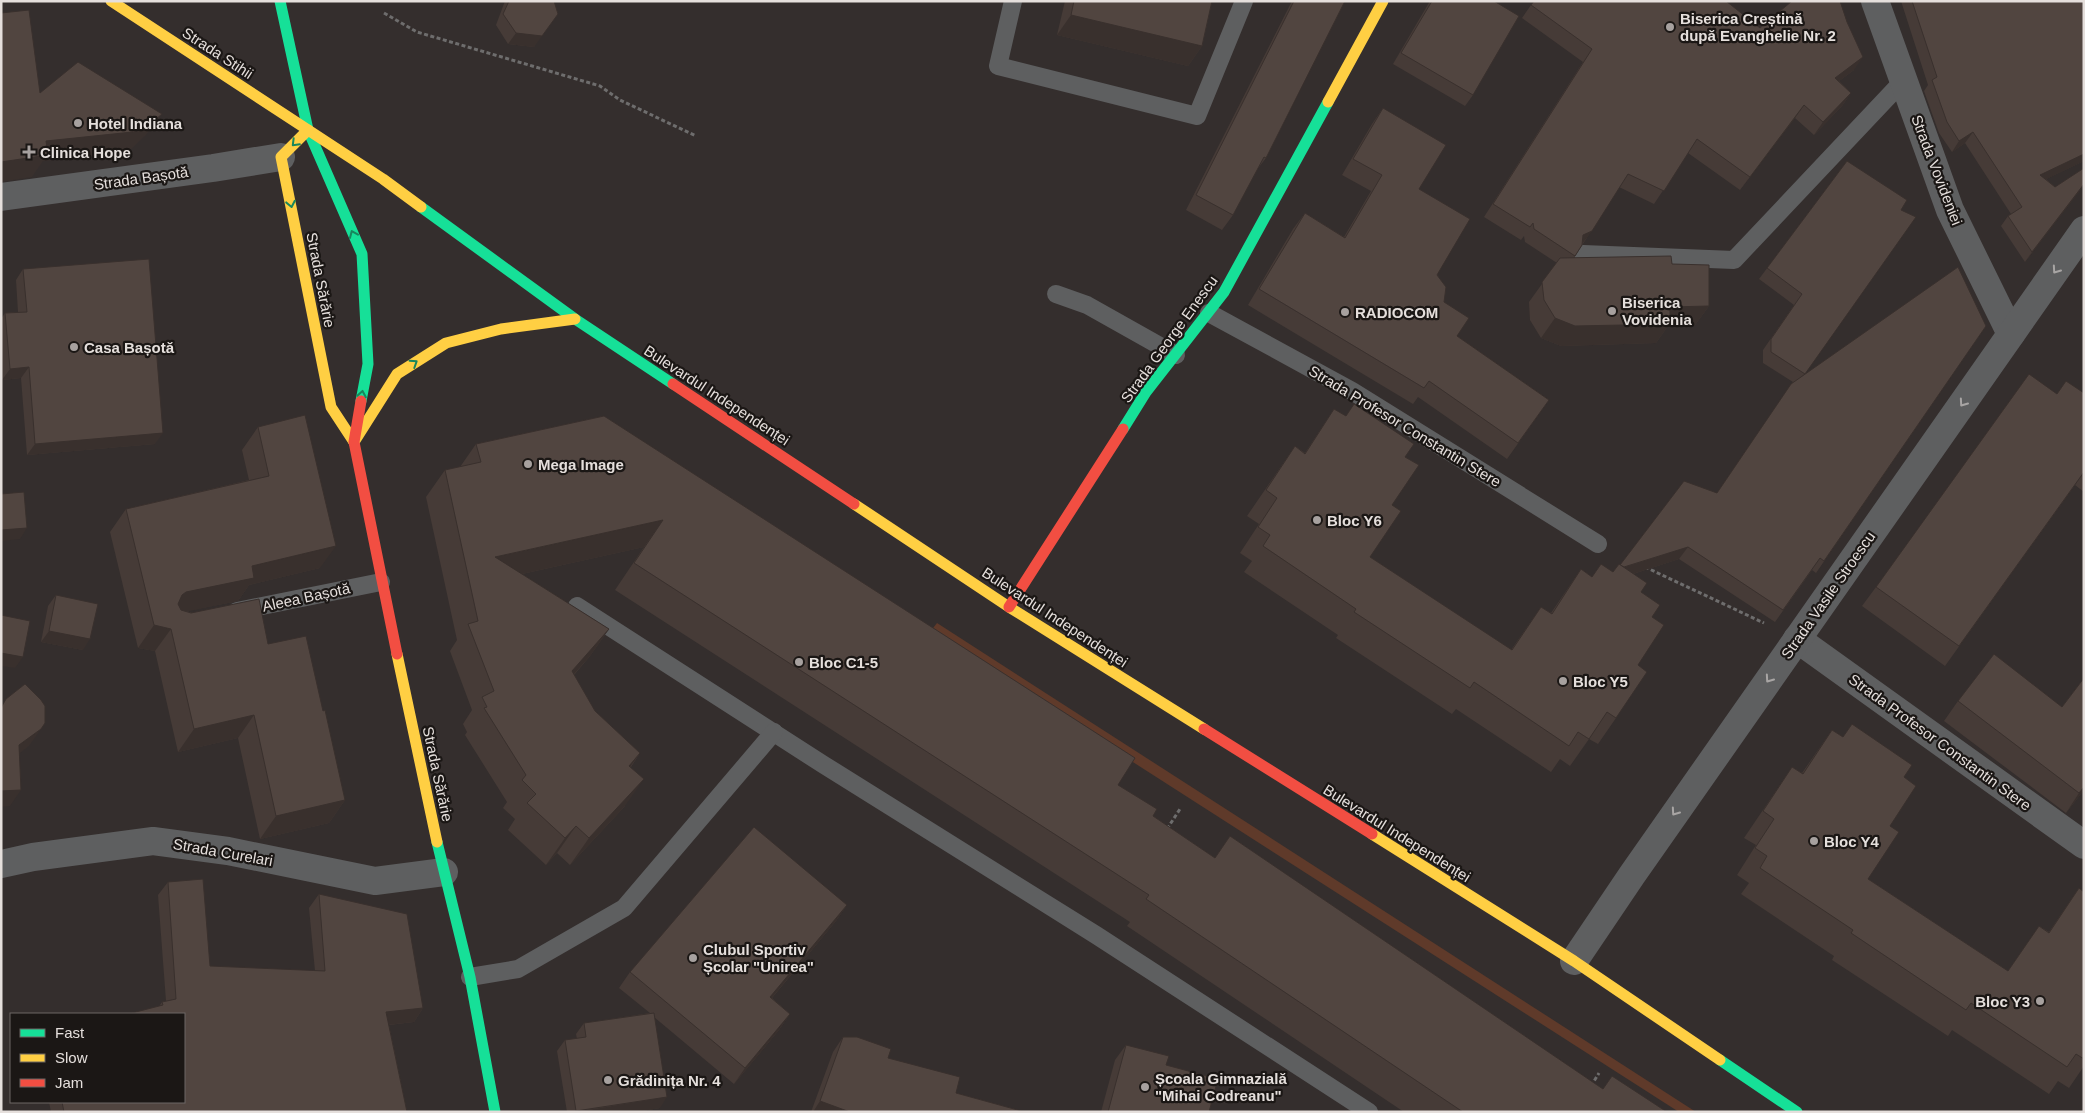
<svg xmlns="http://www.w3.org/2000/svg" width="2085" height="1113" viewBox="0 0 2085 1113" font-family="Helvetica,sans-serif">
  <rect width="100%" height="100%" fill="#342e2d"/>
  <path fill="#5f3a2a" d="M937,623L1696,1112H1679L930,632Z"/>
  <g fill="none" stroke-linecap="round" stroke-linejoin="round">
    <g stroke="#6e6d6d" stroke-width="3" stroke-dasharray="4 2.5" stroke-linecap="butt">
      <path d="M384,13L417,32L600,86L620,100L696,136"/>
      <path d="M1645,567L1764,623"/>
      <path d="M1167,829L1180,809"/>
      <path d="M1591,1086L1599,1073"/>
    </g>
    <g stroke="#5e5f60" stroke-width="18">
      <path d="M1013,1L998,66L1197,116L1244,1"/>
      <path d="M1583,254L1734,260L1903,81"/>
      <path d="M1056,294L1087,305L1176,355"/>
      <path d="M1209,313L1352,391L1598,544"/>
      <path d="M577,606L824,765L1096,935L1369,1112"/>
      <path d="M237,611L381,582"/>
      <path d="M470,977L518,969L624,908L774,732"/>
    </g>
    <g stroke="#5e5f60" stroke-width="28">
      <path d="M1875,1L1950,210L2011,334"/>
      <path d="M1,197L213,168L281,157"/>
      <path d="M1797,639L2084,845"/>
      <path d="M1,864L33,857L153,841L228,851L375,881L444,872"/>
      <path d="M1574,961L1632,875L2084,230"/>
    </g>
    <g stroke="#16e098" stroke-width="11">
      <path d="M280,1L308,130L362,254L368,364L361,401"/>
      <path d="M421,207L575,319L673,384"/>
      <path d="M1123,429L1146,392L1224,292L1328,102"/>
      <path d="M437,842L470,977L495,1112"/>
      <path d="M1720,1060L1797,1112"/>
    </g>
    <g stroke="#ffcf43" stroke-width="11">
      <path d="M111,1L383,179L421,207"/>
      <path d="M1328,102L1383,1"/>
      <path d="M308,130L281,157L331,407L354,442"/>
      <path d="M354,442L397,374L446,343L501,329L575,319"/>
      <path d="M854,504L1009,607L1204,729"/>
      <path d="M397,654L437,842"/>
      <path d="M1372,834L1574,961L1720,1060"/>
    </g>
    <g stroke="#f24e42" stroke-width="11">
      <path d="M673,384L854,504"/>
      <path d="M361,401L354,442L397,654"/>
      <path d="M1009,607L1123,429"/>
      <path d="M1204,729L1372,834"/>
    </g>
  </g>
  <g fill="#463b37">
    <path d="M505,1H554L534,47L508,44L496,25Z"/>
    <path d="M1065,1H1212L1202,46L1188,66L1057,35Z"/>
    <path d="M1292,1H1345L1266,158L1256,171L1233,215L1222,230L1186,210Z"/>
    <path d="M1430,1H1494L1473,95L1465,106L1393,64Z"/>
    <path d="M1901,1H2084V161L2046,179L2055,187L2084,185L2025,262L2001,226L2008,216L2011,214L1965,143L1952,152L1939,133L1924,91L1928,85Z"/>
    <path d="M1531,5L1760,28L1854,70L1839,81L1851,93L1842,106L1814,135L1795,118L1740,190L1688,153L1654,204L1619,187L1574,258L1672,264L1709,306L1695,325L1668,326L1656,343L1561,346L1541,338L1530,320L1529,302L1557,263L1525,242L1524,236L1521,240L1484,217L1583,62L1522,18Z"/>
    <path d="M1383,108L1419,189L1444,302L1457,336L1549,400L1507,459L1418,397L1413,404L1248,305L1293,229L1305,213L1344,237L1371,191L1342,175L1372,124Z"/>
    <path d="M1847,161L1805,374L1986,326L1816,573L1812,570L1775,622L1679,559L1633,574L1652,617L1638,665L1616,718L1598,744L1589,739L1570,766L1560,759L1551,772L1456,709L1452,714L1336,638L1338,635L1244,572L1252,561L1240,553L1259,524L1247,516L1295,446L1305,453L1334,409L1405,457L1392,505L1370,557L1511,650L1541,607L1551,613L1581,569L1592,577L1613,572L1620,565L1717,493L1793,382L1763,363V350L1794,305L1759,279Z"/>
    <path d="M23,269L155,444L27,455L21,378L2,380L1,369V319L5,313L18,312L16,280Z"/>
    <path d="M2084,393V492L2075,485L1945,666L1862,606L1876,587L2057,394Z"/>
    <path d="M604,416L1118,785L1153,816L1215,858L1230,836L1603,1089L1667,1112H1404L1127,926L1130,922L615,590L644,547L522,574L609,629L590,656L574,675L595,711L640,753L631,767L625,806L570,865L557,853L546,865L508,830L515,819L503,808L507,802L465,735L467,732L463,724L472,710L450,651L457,640L426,497L445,470L460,467L476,444Z"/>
    <path d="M258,427L320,568L249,585L238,601L187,611L268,644L323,711L345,800L329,823L260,839L238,738L178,752L155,651L138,648L110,532L126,509L249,480L242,450Z"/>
    <path d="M56,595L83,650L41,642L48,606Z"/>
    <path d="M2084,678V790L2066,813L1944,721L1958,701L2062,707Z"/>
    <path d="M1832,730L1904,777L1890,826L1868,879L2008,971L2039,926L2049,932L2079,888L2084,892V1066L2069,1088L2058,1081L2049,1094L1952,1030L1948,1036L1832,960L1834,956L1741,894L1749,883L1737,875L1756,845L1744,838L1792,767L1802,773Z"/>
    <path d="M168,882L210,966L315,971L309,908L319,894L423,1008L414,1022L389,1025L407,1112H51L49,1102H184L160,1005L162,1002L166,1001L158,895Z"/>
    <path d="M847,905L836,921L772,998L790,1014L779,1030L734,1084L654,1017L660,1108L636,1112H567L557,1051L565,1040L577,1039L576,1034L584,1023L650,1013L619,988L630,972Z"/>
    <path d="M843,1037L888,1058L956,1093L1025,1112H811L833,1052Z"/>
    <path d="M1126,1045L1166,1065L1209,1112H1101L1115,1060Z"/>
  </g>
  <g fill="#39302d">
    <path d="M558,14L534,47L508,44L516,33Z"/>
    <path d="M1071,15L1202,46L1188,66L1057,35Z"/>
    <path d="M1863,57L1854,70L1826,91L1835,78Z"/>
    <path d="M1851,93L1842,106L1814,135L1823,122Z"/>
    <path d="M1804,105L1795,118L1740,190L1750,177Z"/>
    <path d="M162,114L146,135L127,153L43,161L32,177L1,182V162L46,141Z"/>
    <path d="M1973,132L1965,143L1952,152L1959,141Z"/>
    <path d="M2084,154V161L2032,186L2040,175Z"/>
    <path d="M2084,184V185L2025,262L2032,252Z"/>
    <path d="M1592,231L1582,244L1583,235Z"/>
    <path d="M1709,306L1695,325L1668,326L1656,343L1561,346L1541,338L1555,318L1670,307Z"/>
    <path d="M29,367L21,378L2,380L10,369Z"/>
    <path d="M163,433L155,444L27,455L35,444Z"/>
    <path d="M663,520L644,547L476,584L495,557Z"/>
    <path d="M27,528L20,539L1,541V530Z"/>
    <path d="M336,546L320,568L249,585L238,601L170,615L182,595L186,592L252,566Z"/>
    <path d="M1688,547L1679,559L1608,582L1616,570Z"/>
    <path d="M154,625L171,629L155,651L138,648Z"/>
    <path d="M609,629L590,656L553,698L572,671Z"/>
    <path d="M49,631L90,639L83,650L41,642Z"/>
    <path d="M1,653L23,657L15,668L1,666Z"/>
    <path d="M254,715L238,738L178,752L194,729Z"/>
    <path d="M41,729L29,746L8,762L19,745Z"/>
    <path d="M640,753L621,780L629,766Z"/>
    <path d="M644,779L625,806L570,865L589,838Z"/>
    <path d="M2084,787V790L2066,813L2079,793Z"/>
    <path d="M21,790L10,806L1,807V791Z"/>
    <path d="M345,800L329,823L260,839L276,816Z"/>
    <path d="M576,826L557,853L546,865L565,838Z"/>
    <path d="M847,905L836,921L759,1013L770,997Z"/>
    <path d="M423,1008L414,1022L377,1026L386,1012Z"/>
    <path d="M790,1014L779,1030L734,1084L745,1068Z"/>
    <path d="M667,1097L660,1108L636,1112H576Z"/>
    <path d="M820,1101L850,1112H813Z"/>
  </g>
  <g fill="#514540" stroke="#39302d">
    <path d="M509,1H554L558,14L542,36L516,33L503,14Z"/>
    <path d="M1074,1H1212L1202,46L1071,15Z"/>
    <path d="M1294,1H1345L1266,158L1264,157L1233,215L1196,195Z"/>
    <path d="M1432,1H1494L1519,16L1473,95L1401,53Z"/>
    <path d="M1534,1H1726L1760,28L1792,1H1840L1847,22L1863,57L1835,78L1851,93L1823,122L1804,105L1750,177L1697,139L1664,191L1628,174L1592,231L1583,235L1582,245L1575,256L1534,229L1533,223L1530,227L1493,204L1592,49L1531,5Z"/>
    <path d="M1912,1H2084V154L2040,175L2055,187L2084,168V184L2032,252L2008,216L2022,207L1973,132L1959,141L1947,122L1932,80L1937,77Z"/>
    <path d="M29,10L40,93L78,62L162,114L142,131L46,141L48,155L1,162V13Z"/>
    <path d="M1383,108L1446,145L1419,189L1470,219L1437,275L1446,287L1444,302L1469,318L1457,336L1549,400L1518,443L1429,381L1424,388L1259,289L1305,213L1345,238L1382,175L1353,159Z"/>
    <path d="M1847,161L1907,200L1901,210L1916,217L1805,374L1771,352V339L1802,294L1767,268Z"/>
    <path d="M1671,256L1672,264L1709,265V306L1670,307V324L1575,326L1555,318L1544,300L1542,282L1560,258Z"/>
    <path d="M149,259L163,433L35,444L29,367L10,369L5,313L27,312L23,269Z"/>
    <path d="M1958,267L1986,326L1824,561L1820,558L1783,610L1688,547L1624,567L1620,565L1684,481L1717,493L1791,384Z"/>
    <path d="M2029,374L2057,394L2066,381L2084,393V472L1959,646L1876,587Z"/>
    <path d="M1354,404L1414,444L1405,457L1419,465L1392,505L1401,511L1370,557L1512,650L1541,607L1552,614L1581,569L1592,577L1601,564L1613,572L1619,564L1647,583L1641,592L1660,605L1652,617L1664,625L1638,665L1647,672L1616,718L1607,712L1589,739L1578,732L1569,746L1474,682L1470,688L1354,612L1356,609L1263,546L1270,535L1258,527L1277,498L1266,490L1295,446L1305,454L1334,409L1346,416Z"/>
    <path d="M305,415L336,546L252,566L254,578L186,592L182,595L178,604L181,610L191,613L259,599L268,644L306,636L323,711L325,710L345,800L276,816L254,715L194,729L171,629L154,625L126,509L269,476L258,427Z"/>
    <path d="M604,416L1135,758L1118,785L1157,809L1153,816L1215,858L1230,836L1603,1089L1612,1076L1667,1112H1463L1146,899L1149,895L634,563L663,520L495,557L609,629L572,671L595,711L640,753L629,766L644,779L589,838L576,826L565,838L527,803L536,794L522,780L526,775L484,708L487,707L482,697L494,691L468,624L478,621L445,470L481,462L476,444Z"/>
    <path d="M24,492L27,528L1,530V494Z"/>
    <path d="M56,595L98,604L90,639L49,631Z"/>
    <path d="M1,615L30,621L23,657L1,653Z"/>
    <path d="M1994,654L2062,707L2084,678V787L2079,793L1958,701Z"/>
    <path d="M25,684L41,700L45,706V723L41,729L19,745L21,790L1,791V710L2,706L6,699Z"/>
    <path d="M1852,724L1912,765L1904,777L1916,786L1890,826L1899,832L1868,879L2008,971L2039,926L2049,933L2079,888L2084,892V1059L2076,1054L2067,1067L1971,1003L1966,1010L1851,933L1853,930L1760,868L1767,856L1755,848L1774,819L1763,811L1792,767L1803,774L1832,730L1843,737Z"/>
    <path d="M754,827L847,905L770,997L790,1014L745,1068L630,972Z"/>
    <path d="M203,879L210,966L325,971L319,894L407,914L423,1008L386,1012L407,1112H64L62,1102H184V1014H128L163,1005L162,1002L176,999L168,882Z"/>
    <path d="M654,1013L667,1097L576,1111L565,1040L586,1037L584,1023Z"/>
    <path d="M843,1037H857L891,1049L888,1058L960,1077L956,1093L1025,1112H850L820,1101Z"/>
    <path d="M1126,1045L1169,1056L1166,1065L1218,1079L1209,1112H1108Z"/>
  </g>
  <defs><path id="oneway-chevron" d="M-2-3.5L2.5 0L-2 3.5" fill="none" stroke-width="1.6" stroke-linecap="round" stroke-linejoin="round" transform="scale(1.25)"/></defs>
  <g stroke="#18865d">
    <use href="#oneway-chevron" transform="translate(295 143) rotate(135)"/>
    <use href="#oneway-chevron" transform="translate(291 204) rotate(79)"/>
    <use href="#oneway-chevron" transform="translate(353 234) rotate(-113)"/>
    <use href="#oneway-chevron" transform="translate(414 363) rotate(-33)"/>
    <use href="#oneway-chevron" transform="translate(362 394) rotate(-80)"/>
  </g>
  <g stroke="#a8a5a4">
    <use href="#oneway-chevron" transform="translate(2056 270) rotate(125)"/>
    <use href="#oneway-chevron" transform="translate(1963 403) rotate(125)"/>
    <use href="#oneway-chevron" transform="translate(1769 679) rotate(125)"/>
    <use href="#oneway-chevron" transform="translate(1675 812) rotate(125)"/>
  </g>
  <g fill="#a7a19f" stroke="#1b1715" stroke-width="2">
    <circle cx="1670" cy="27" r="5"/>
    <circle cx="78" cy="123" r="5"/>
    <path d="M26.5 144.5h5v5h5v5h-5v5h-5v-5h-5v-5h5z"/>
    <circle cx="1612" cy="311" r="5"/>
    <circle cx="1345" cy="312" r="5"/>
    <circle cx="74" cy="347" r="5"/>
    <circle cx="528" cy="464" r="5"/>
    <circle cx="1317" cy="520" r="5"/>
    <circle cx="799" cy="662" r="5"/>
    <circle cx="1563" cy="681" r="5"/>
    <circle cx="1814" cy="841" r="5"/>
    <circle cx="693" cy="958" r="5"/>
    <circle cx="2040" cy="1001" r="5"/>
    <circle cx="608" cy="1080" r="5"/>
    <circle cx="1145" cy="1087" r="5"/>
  </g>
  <g text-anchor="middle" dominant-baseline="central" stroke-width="4.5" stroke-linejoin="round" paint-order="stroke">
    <g font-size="15" font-weight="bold" fill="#e5dfdc" stroke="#1b1715" text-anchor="start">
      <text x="1680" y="18">Biserica Creștină<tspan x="1680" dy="17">după Evanghelie Nr. 2</tspan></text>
      <text x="88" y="123">Hotel Indiana</text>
      <text x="40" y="152">Clinica Hope</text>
      <text x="1622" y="302">Biserica<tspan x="1622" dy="17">Vovidenia</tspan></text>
      <text x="1355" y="312">RADIOCOM</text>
      <text x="84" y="347">Casa Bașotă</text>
      <text x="538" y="464">Mega Image</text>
      <text x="1327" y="520">Bloc Y6</text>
      <text x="809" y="662">Bloc C1-5</text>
      <text x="1573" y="681">Bloc Y5</text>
      <text x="1824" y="841">Bloc Y4</text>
      <text x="703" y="949">Clubul Sportiv<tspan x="703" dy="17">Școlar "Unirea"</tspan></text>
      <text x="2030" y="1001" text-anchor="end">Bloc Y3</text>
      <text x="1155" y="1078">Școala Gimnazială<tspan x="1155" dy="17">"Mihai Codreanu"</tspan></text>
      <text x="618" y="1080">Grădinița Nr. 4</text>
    </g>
    <g font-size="15" fill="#e5dfdc" stroke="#1b1715">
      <text transform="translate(218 53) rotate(33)">Strada Stihii</text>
      <text transform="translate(1937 170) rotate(69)">Strada Vovideniei</text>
      <text transform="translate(141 178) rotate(-8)">Strada Bașotă</text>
      <text transform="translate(321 280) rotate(79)">Strada Sărărie</text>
      <text transform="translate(1169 339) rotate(-54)">Strada George Enescu</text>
      <text transform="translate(717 395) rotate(33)">Bulevardul Independenței</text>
      <text transform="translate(1405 426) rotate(31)">Strada Profesor Constantin Stere</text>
      <text transform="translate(1828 595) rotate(-55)">Strada Vasile Stroescu</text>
      <text transform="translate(306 597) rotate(-12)">Aleea Bașotă</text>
      <text transform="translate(1055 617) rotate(33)">Bulevardul Independenței</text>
      <text transform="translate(1940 742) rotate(36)">Strada Profesor Constantin Stere</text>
      <text transform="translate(438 774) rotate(78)">Strada Sărărie</text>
      <text transform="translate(1397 833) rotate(32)">Bulevardul Independenței</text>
      <text transform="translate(223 852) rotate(10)">Strada Curelari</text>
    </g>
  </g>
  <rect width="2085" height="1113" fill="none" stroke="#e5dfdc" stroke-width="5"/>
  <rect x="10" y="1013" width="175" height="90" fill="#1b1715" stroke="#6c6765"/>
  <rect x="20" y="1029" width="25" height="8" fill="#16e098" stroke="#6c6765"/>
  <text x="55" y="1038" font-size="15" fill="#e5dfdc">Fast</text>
  <rect x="20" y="1054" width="25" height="8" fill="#ffcf43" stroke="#6c6765"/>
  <text x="55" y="1063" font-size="15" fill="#e5dfdc">Slow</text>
  <rect x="20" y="1079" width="25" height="8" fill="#f24e42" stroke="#6c6765"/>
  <text x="55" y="1088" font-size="15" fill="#e5dfdc">Jam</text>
</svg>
